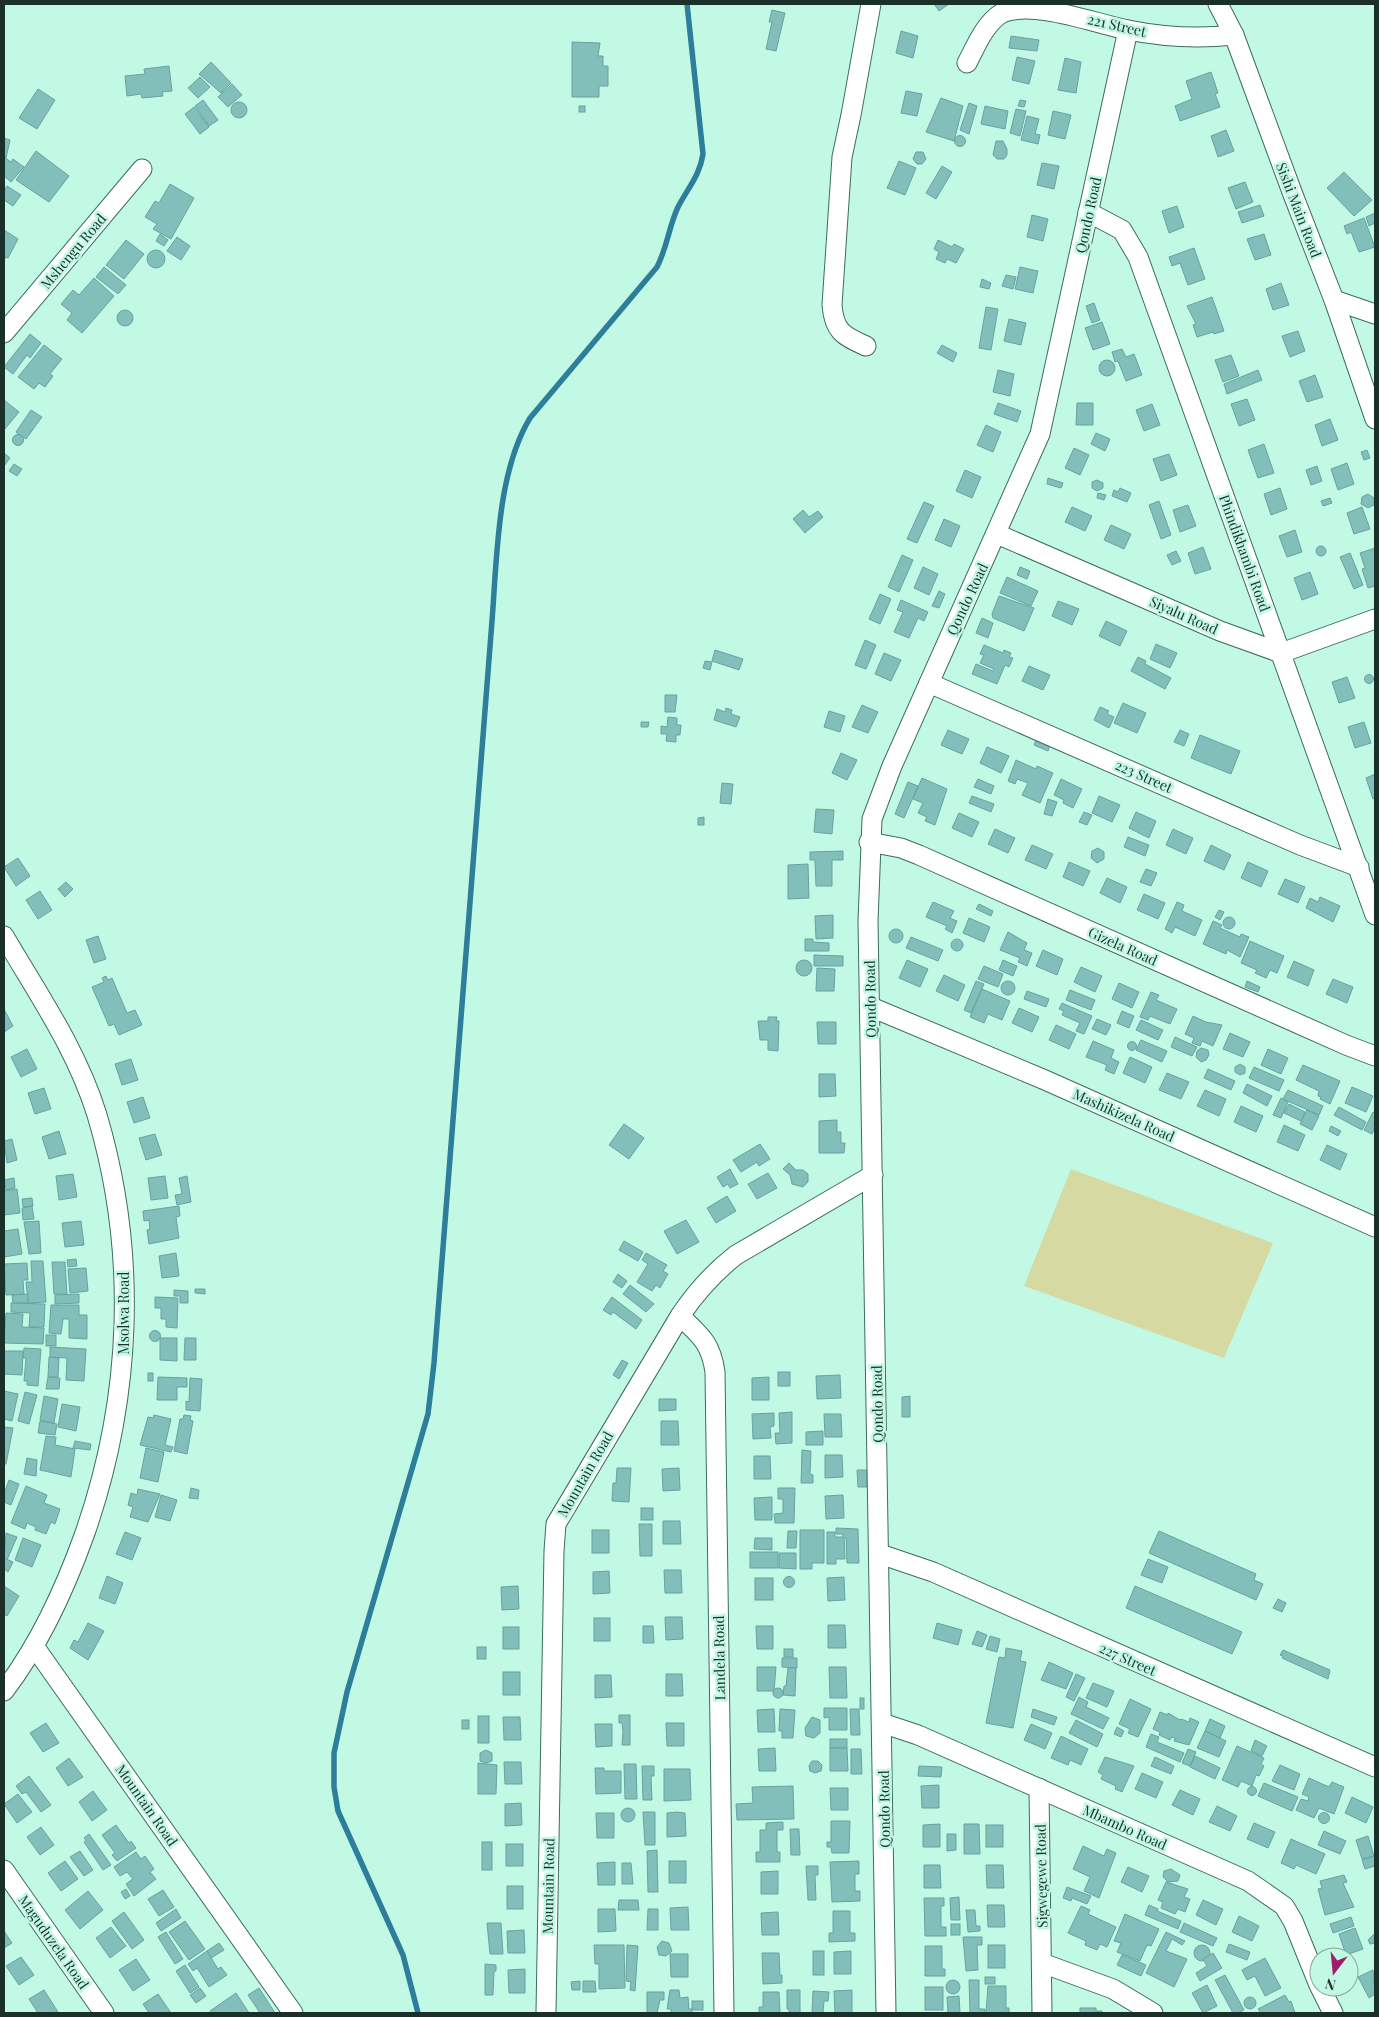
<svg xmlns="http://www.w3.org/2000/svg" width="1379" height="2017" viewBox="0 0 1379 2017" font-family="'Playfair Display',serif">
  <rect width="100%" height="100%" fill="#c2f9e5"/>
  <path fill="#d7d9a3" d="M1071,1169L1273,1243L1224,1358L1024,1286Z"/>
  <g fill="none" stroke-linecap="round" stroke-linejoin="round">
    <path stroke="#2c7e9a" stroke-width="5.5" d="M418,2013L403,1955L338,1811L334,1787V1753L347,1692L428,1414L434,1363L492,621C497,558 497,472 530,418L657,267C667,248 669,226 678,207C688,188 700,175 703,154L687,4"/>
  </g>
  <g fill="#82beba" stroke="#67a39f">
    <path d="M934,4H949L939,11Z"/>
    <path d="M772,10L785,13L776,51L766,49L772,22H769Z"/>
    <path d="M901,31L918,36L913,58L896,53Z"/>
    <path d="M1011,36L1039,40L1037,51L1009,48Z"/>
    <path d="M572,42L600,43L598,56H603V66H608V86H599V97H572Z"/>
    <path d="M1017,57L1035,61L1029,84L1012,80Z"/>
    <path d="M1065,58L1081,62L1076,93L1058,90Z"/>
    <path d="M211,62L231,83L221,93L199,74Z"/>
    <path d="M169,66L172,91L162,92L163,96L142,98L141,94L127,96L125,76L145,74L144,69Z"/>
    <path d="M1211,72L1218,93L1215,94L1220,107L1180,121L1175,106L1192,99L1186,81Z"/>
    <path d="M200,77L210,87L198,98L188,88Z"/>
    <path d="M232,84L242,95L228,107L218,97Z"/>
    <path d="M38,89L55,100L37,129L19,118Z"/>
    <path d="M906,91L922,94L917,116L901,113Z"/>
    <path d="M941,98L963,106L954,141L926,132Z"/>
    <path d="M203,100L218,120L209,126L195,106Z"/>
    <path d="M1020,100L1026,101L1024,107L1018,106Z"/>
    <circle cx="239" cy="110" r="8"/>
    <path d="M969,103L977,106L969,134L960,130Z"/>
    <rect x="579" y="106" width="6" height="6"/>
    <path d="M985,106L1008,111L1005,129L981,124Z"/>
    <path d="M194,107L209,127L200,134L185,114Z"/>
    <path d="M1016,109L1026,111L1020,136L1010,133Z"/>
    <path d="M1053,111L1071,115L1065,139L1048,135Z"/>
    <path d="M1027,116L1039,119L1035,134L1040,135L1038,144L1021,140Z"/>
    <path d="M1226,130L1234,151L1218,157L1211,136Z"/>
    <circle cx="960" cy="141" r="5.5"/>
    <path d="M4,138L10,140L6,158L4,157Z"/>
    <path d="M996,141H1003L1007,149V155L1004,159H997L993,155Z"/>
    <path d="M36,151L69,176L49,202L16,180Z"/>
    <path d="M916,152H923L926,159L922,164H917L913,159Z"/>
    <path d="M4,157L11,162L13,159L24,167L11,182L4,176Z"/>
    <path d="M899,161L916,168L905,195L887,188Z"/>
    <path d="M1042,163L1059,166L1054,189L1037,185Z"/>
    <path d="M942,166L952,172L936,199L926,193Z"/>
    <path d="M1344,172L1372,200L1354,216L1327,188Z"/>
    <path d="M1245,182L1253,202L1236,209L1228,188Z"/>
    <path d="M170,184L194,198L171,239L153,229L157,224L145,217L155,201L159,203Z"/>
    <path d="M7,186L21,195L13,206L4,200V191Z"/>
    <path d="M1260,205L1264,216L1242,223L1238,212Z"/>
    <path d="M1177,206L1184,227L1169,233L1162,211Z"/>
    <path d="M1375,213V223L1369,226L1366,217Z"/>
    <path d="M1032,215L1048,219L1043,241L1027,237Z"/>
    <path d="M1364,218L1375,247L1359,252L1351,232L1347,234L1344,226Z"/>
    <path d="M4,230L18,239L8,258L6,257L4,260Z"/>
    <path d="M160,234L168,240L164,246L156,241Z"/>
    <path d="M1264,234L1271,255L1255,260L1247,239Z"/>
    <path d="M177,237L190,246L181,260L167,251Z"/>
    <path d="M126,240L144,254L124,279L106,265Z"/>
    <path d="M938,240L952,247L954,244L964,249L956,263L947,259L945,263L936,259L939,252L934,249Z"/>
    <path d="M1194,248L1205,279L1188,285L1180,263L1172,266L1169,257Z"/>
    <circle cx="156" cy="259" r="9"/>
    <path d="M104,267L126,285L118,294L96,277Z"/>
    <path d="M1020,267L1038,271L1033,293L1015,289Z"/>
    <path d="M1006,275L1016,277L1013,289L1002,286Z"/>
    <path d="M94,278L114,296L82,333L67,320L72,313L61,304L73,290L79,295Z"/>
    <path d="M982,279L991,283L989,289L980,287Z"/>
    <path d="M1281,283L1289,305L1273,310L1266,289Z"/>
    <path d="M1212,297L1224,331L1214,334L1213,332L1197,337L1193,325L1196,324L1187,306Z"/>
    <path d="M1094,303L1100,320L1092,323L1086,306Z"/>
    <path d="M986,307L998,309L991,350L979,348Z"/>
    <circle cx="125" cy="318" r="8"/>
    <path d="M1009,319L1026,323L1021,345L1004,341Z"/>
    <path d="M1102,322L1110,344L1093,350L1085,328Z"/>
    <path d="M1298,331L1305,351L1290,357L1282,336Z"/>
    <path d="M30,334L41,343L30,358L27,355L13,374L4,367Z"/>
    <path d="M44,345L62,359L50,374L53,376L45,387L39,383L34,389L18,377Z"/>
    <path d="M942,345L957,353L953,362L937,353Z"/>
    <path d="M1122,349L1126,357L1134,354L1142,375L1126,381L1118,361L1115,362L1112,352Z"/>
    <path d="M1231,355L1239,376L1223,382L1215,360Z"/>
    <circle cx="1107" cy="368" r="8"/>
    <path d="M998,370L1014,374L1010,396L993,392Z"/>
    <path d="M1258,370L1262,380L1227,394L1224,384Z"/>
    <path d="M1315,375L1323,397L1307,402L1299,381Z"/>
    <path d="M1247,399L1255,420L1239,426L1231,404Z"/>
    <path d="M4,400L19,412L4,430Z"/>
    <path d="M998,403L1021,411L1017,422L994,414Z"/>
    <path d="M1077,403H1093V425H1076Z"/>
    <path d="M1152,404L1160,425L1144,431L1136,410Z"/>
    <path d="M31,410L42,417L26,439L16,432Z"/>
    <path d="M1330,419L1338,440L1322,446L1315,425Z"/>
    <path d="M986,425L1001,432L993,452L977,445Z"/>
    <path d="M1096,433L1110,439L1105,451L1091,444Z"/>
    <circle cx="18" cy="440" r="5.5"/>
    <path d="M1264,444L1274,473L1258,478L1248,450Z"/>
    <path d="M1074,448L1089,455L1080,475L1065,468Z"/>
    <path d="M1367,450L1370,458L1364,460L1361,452Z"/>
    <path d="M4,453L10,458L4,466Z"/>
    <path d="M1169,454L1177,475L1161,481L1153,459Z"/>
    <path d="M1347,463L1354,484L1338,490L1331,469Z"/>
    <path d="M14,464L22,469L17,476L9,471Z"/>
    <path d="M1317,466L1322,481L1311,485L1306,470Z"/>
    <path d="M965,470L981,477L972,498L956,491Z"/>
    <path d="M1048,478L1063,483L1061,488L1047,484Z"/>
    <path d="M1097,480L1103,483V488L1097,491L1092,488V482Z"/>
    <path d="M1120,488L1131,493L1127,502L1112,496L1114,490L1118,492Z"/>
    <path d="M1280,488L1287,509L1271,515L1264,494Z"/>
    <path d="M1098,493L1106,495L1104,500L1097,498Z"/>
    <path d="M1368,494L1374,498V505L1368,508L1361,504L1362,497Z"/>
    <path d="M1330,498L1332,503L1323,506L1321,501Z"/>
    <path d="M1159,501L1171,535L1161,539L1149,505Z"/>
    <path d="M924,502L934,506L917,543L907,539Z"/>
    <path d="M1188,505L1196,526L1180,532L1173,510Z"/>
    <path d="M1072,507L1092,516L1085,531L1065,522Z"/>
    <path d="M1362,507L1370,529L1354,534L1347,513Z"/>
    <path d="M803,510L809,517L818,511L823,517L805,533L793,519Z"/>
    <path d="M944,519L960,526L951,547L935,540Z"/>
    <path d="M1111,525L1131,534L1124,549L1104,540Z"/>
    <path d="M1295,530L1302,552L1287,557L1279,536Z"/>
    <circle cx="1321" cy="551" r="5"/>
    <path d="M1203,547L1211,569L1195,574L1188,553Z"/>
    <path d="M1375,548V586L1368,588L1362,569L1365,568L1360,553Z"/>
    <path d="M1176,551L1181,561L1172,565L1167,555Z"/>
    <path d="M1350,553L1363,585L1354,589L1340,557Z"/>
    <path d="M902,555L913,560L899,592L888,587Z"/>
    <path d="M923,567L938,574L929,595L914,588Z"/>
    <path d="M1020,567L1030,571L1027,579L1017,575Z"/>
    <path d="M1310,572L1318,594L1302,600L1294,578Z"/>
    <path d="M1007,577L1038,591L1031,606L1000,593Z"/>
    <path d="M939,591L945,594L939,608L932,606Z"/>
    <path d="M880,594L891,599L880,624L869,619Z"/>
    <path d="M999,596L1034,608L1024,631L993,618L992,614Z"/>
    <path d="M901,600L928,612L924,621L918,618L909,638L894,632L903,612L897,610Z"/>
    <path d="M1058,601L1079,609L1072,625L1052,616Z"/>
    <path d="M982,618L993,623L988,638L976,633Z"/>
    <path d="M1106,621L1127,631L1120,646L1099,636Z"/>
    <path d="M865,640L876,645L866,669L855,665Z"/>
    <path d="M1156,644L1177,653L1170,668L1150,659Z"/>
    <path d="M984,645L1003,653L1004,650L1011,653L1009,657L1013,658L1009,667L1005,665L997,684L972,674L976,664L993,671L994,669L980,663L984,655L980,654Z"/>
    <path d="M715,650L743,659L739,670L712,661Z"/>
    <path d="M884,653L901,660L891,681L875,674Z"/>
    <path d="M1138,657L1146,661L1145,664L1171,678L1165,689L1131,671Z"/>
    <path d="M705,661L712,662L710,670L703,668Z"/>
    <path d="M1029,666L1050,675L1043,690L1022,681Z"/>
    <circle cx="1369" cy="679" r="4.5"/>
    <path d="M1347,677L1355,698L1339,703L1332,682Z"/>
    <path d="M665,695H677L675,712H665Z"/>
    <path d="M1123,703L1146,713L1137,733L1114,723Z"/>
    <path d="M862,705L878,712L868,733L852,727Z"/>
    <path d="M1100,707L1109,711L1107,714L1114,717L1109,728L1094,720Z"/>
    <path d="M726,708L732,710L731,714L740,717L736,727L714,720L717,709L725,712Z"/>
    <path d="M829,711L845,716L840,732L824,727Z"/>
    <path d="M668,717L677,718V725H681L680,735H676V742L666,741L667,734H661V726L667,727Z"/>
    <path d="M641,722H649L648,727H641Z"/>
    <path d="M1364,722L1371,743L1355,748L1348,727Z"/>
    <path d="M948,730L969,739L962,754L941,745Z"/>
    <path d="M1180,730L1189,734L1184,746L1174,742Z"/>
    <path d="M1200,735L1240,751L1231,774L1191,758Z"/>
    <path d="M1036,740L1050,745L1048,751L1034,745Z"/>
    <path d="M987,747L1009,756L1001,773L980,763Z"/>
    <path d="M841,753L857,760L847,780L832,773Z"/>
    <path d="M1016,760L1036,769L1037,766L1053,773L1040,803L1022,795L1028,783L1017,779L1015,784L1008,781Z"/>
    <path d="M1375,774V798L1373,799L1366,778Z"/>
    <path d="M922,778L947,789L935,825L925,821L927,817L918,813L923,803L913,799Z"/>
    <path d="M978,779L994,786L991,794L974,787Z"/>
    <path d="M1061,779L1082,789L1073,808L1063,803L1064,800L1054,795Z"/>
    <path d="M908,782L918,786L904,818L895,814Z"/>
    <path d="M722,783L733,784L731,804L720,803Z"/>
    <path d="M972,796L994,804L991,812L969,803Z"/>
    <path d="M1099,796L1120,805L1112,822L1092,813Z"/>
    <path d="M1048,799L1057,802L1052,816L1044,814Z"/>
    <path d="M816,809L834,810L832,834L814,832Z"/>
    <path d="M1084,812L1092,815L1087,825L1079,822Z"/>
    <path d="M1136,812L1156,821L1149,838L1129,828Z"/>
    <path d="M959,813L979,822L972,837L952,828Z"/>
    <path d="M704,817V825H698V818Z"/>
    <path d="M995,829L1015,838L1008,853L988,844Z"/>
    <path d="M1173,829L1193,838L1186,854L1166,845Z"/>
    <path d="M1128,837L1149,845L1145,856L1124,847Z"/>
    <path d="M1032,845L1053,854L1046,869L1025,860Z"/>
    <path d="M1211,845L1231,855L1224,870L1204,861Z"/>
    <path d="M1098,848L1104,852V859L1097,863L1091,858L1092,851Z"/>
    <path d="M843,851V860H832V886H816L815,860H810V852Z"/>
    <path d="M18,858L30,876L16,886L4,867Z"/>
    <path d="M1069,862L1090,871L1083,886L1063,877Z"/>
    <path d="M1248,862L1268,871L1261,887L1241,878Z"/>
    <path d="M808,864L809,898L788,899V865Z"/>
    <path d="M1146,869L1157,873L1151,886L1140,882Z"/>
    <path d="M1107,878L1127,887L1120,903L1100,893Z"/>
    <path d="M1285,879L1305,887L1298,903L1278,894Z"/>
    <path d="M66,882L73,889L65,897L58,889Z"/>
    <path d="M40,891L52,910L38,919L26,900Z"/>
    <path d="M1144,894L1165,903L1158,919L1137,910Z"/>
    <path d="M1320,897L1340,906L1333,922L1306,908L1310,898L1318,902Z"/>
    <path d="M933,902L954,911L950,918L957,921L952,933L945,929L947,926L926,917Z"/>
    <path d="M1177,902L1184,905L1182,911L1202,920L1195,936L1175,927L1172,933L1165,929Z"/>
    <path d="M979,904L993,911L991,916L976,909Z"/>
    <path d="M1219,910L1224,912L1220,920L1215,917Z"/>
    <path d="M833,915V938L816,939L815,916Z"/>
    <circle cx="1229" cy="923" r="6"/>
    <path d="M969,918L990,927L984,942L963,933Z"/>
    <path d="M1213,921L1222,925L1220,928L1240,937L1241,934L1249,937L1240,957L1227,950L1226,954L1203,944Z"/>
    <circle cx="896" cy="936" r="7"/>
    <path d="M1008,932L1027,943L1024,950L1032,953L1027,966L1018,962L1020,958L1000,950Z"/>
    <path d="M98,936L106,959L94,963L86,940Z"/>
    <path d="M911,937L943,950L938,961L906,948Z"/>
    <circle cx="957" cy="945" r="6"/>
    <path d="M805,939H813V942L829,943V951H805Z"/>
    <path d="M1250,941L1284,956L1277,973L1270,970L1266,978L1255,973L1257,970L1241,963Z"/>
    <path d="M1043,950L1063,959L1057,975L1036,966Z"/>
    <path d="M814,955L843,956V966H814Z"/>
    <circle cx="804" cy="968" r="8"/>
    <path d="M907,960L928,969L920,987L899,978Z"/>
    <path d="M1003,960L1017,966L1013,976L999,970Z"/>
    <path d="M1294,961L1314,970L1308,986L1287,977Z"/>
    <path d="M984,966L1003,974L998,987L978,979Z"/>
    <path d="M1081,967L1102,976L1095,992L1074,982Z"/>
    <path d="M817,968L835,969L834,991H816Z"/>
    <path d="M944,975L965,985L958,1001L936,991Z"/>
    <path d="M106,976L108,980L112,978L127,1013L135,1010L142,1025L119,1035L114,1024L109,1026L92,987L104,982L102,978Z"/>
    <path d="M1333,979L1353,987L1347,1003L1326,994Z"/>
    <circle cx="1008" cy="988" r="7"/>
    <path d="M976,981L984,984L971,1013L964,1010Z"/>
    <path d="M1247,981L1260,987L1258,992L1245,987Z"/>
    <path d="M1119,983L1139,992L1132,1008L1112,999Z"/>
    <path d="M982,989L1010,1001L1002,1020L988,1014L984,1023L970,1017Z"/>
    <path d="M1070,990L1095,1000L1091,1010L1066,1000Z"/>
    <path d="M1027,991L1049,999L1046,1007L1024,999Z"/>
    <path d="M1151,992L1159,995L1156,1000L1177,1009L1170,1024L1150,1016L1148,1020L1140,1017Z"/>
    <path d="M1062,1003L1092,1016L1084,1034L1076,1031L1080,1023L1062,1015L1064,1011L1059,1009Z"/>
    <path d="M1019,1008L1039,1017L1032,1032L1012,1023Z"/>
    <path d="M4,1009L13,1026L4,1032Z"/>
    <path d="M1122,1011L1134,1016L1129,1028L1117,1023Z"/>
    <path d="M1193,1016L1206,1022L1222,1025L1213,1046L1202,1041L1200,1046L1192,1043L1194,1038L1185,1034Z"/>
    <path d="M768,1017H777L776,1021H779L778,1051L768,1050V1040H760L758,1021H768Z"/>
    <path d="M1097,1019L1111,1025L1106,1035L1092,1029Z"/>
    <path d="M1141,1020L1163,1030L1158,1040L1136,1030Z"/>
    <path d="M817,1022H836V1044H818Z"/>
    <path d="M1056,1025L1076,1034L1069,1049L1049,1040Z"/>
    <path d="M1230,1033L1250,1042L1243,1057L1223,1049Z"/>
    <path d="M1175,1037L1197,1047L1192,1056L1171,1047Z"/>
    <path d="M1141,1040L1167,1051L1162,1062L1136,1050Z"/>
    <path d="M1093,1041L1114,1050L1111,1058L1119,1062L1114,1074L1105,1070L1107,1065L1086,1057Z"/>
    <circle cx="1132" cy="1046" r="4.5"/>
    <path d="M1201,1048L1208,1050L1209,1055L1206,1060L1201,1062L1196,1057L1197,1051Z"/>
    <path d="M27,1049L37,1069L21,1077L11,1057Z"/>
    <path d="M1268,1049L1288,1058L1281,1074L1261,1065Z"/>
    <path d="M1130,1057L1152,1067L1145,1083L1123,1073Z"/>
    <path d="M131,1059L138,1080L122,1085L115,1064Z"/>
    <path d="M1240,1064L1245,1067V1073L1240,1075L1235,1072V1067Z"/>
    <path d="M1303,1065L1340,1081L1330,1104L1320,1099L1321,1097L1318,1096L1319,1091L1296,1080Z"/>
    <path d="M1254,1067L1284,1080L1279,1091L1249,1078Z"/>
    <path d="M1208,1069L1235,1081L1231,1090L1204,1078Z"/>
    <path d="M1167,1073L1189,1082L1181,1099L1159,1090Z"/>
    <path d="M819,1074H835L836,1096L819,1097Z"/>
    <path d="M1247,1084L1272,1096L1267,1106L1243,1093Z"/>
    <path d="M1352,1087L1373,1096L1366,1112L1345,1103Z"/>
    <path d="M44,1088L51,1109L35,1114L28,1093Z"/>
    <path d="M1205,1090L1226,1099L1219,1116L1197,1106Z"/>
    <path d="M1288,1090L1323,1106L1319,1115L1283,1099Z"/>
    <path d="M143,1097L150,1118L134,1123L127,1102Z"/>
    <path d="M1281,1098L1288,1102L1281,1118L1273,1115Z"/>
    <path d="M1289,1104L1305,1112L1301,1121L1284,1113Z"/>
    <path d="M1241,1106L1263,1116L1256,1132L1234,1122Z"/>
    <path d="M1339,1107L1366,1122L1362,1130L1334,1115Z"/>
    <path d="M1307,1110L1319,1116L1312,1130L1300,1124Z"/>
    <path d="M1373,1112L1375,1113V1127L1372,1134L1364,1130Z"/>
    <path d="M837,1120V1132H841V1143H845L844,1153H819V1121Z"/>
    <path d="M624,1124L644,1138L629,1159L609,1145Z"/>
    <path d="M1284,1125L1305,1135L1298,1151L1277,1142Z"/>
    <path d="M1331,1126L1341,1131L1338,1136L1329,1131Z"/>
    <path d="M59,1131L66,1154L49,1159L42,1137Z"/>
    <path d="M155,1134L162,1155L146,1160L139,1138Z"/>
    <path d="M12,1139L17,1160L7,1163L4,1141Z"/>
    <path d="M760,1144L770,1159L759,1166L757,1162L741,1172L733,1160Z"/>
    <path d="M1327,1145L1347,1154L1340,1170L1320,1160Z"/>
    <path d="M789,1163L796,1170H803L808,1174V1182L803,1187L792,1184L790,1175L783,1169Z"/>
    <path d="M730,1169L738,1184L730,1188L728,1184L723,1187L717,1177Z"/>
    <path d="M768,1173L777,1188L757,1199L748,1184Z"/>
    <path d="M73,1174L77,1197L59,1200L56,1176Z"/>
    <path d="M165,1176L168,1198L151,1200L148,1178Z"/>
    <path d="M187,1176L191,1202L177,1205L175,1195L182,1194L179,1178Z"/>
    <path d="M14,1178L15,1188L6,1190L4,1180Z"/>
    <path d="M17,1189L20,1213L4,1215V1191Z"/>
    <path d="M727,1196L736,1211L716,1223L707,1208Z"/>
    <path d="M32,1198L33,1206L23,1207L22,1199Z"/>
    <path d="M32,1206L34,1219L23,1220L22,1208Z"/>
    <path d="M179,1206L180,1216L176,1217L179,1238L149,1244L147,1230L150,1229L149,1220L144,1221L143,1211Z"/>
    <path d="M686,1220L699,1242L677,1254L664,1231Z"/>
    <path d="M39,1221L41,1253L29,1254L24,1222Z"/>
    <path d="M81,1221L84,1245L65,1247L62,1223Z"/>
    <path d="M18,1229L22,1254L4,1257V1231Z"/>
    <path d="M624,1241L643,1252L638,1261L619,1250Z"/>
    <path d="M176,1253L179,1276L162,1278L159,1256Z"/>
    <path d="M646,1253L667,1265L663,1271L668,1274L660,1288L656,1285L652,1291L637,1282L648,1264L642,1260Z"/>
    <path d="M76,1259L77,1266L68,1267L67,1260Z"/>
    <path d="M31,1261H43L46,1302L28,1303L26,1282H32Z"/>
    <path d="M52,1262H65L67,1294H54Z"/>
    <path d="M27,1263L28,1280H23L24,1294L6,1295L4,1264Z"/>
    <path d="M86,1268L88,1291L70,1293L68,1269Z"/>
    <path d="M618,1274L627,1281L622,1288L613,1282Z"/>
    <path d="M630,1285L654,1304L646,1312L623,1294Z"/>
    <path d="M195,1289H205V1294L195,1293Z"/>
    <path d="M174,1290L188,1291V1303H180V1296H174Z"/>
    <path d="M28,1294V1303H13L12,1295Z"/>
    <path d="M79,1294V1303L55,1304V1295Z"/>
    <path d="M155,1297L178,1298L177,1328L166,1327V1319H161V1308H155Z"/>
    <path d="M612,1297L642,1320L636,1329L613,1312L611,1315L603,1310Z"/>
    <path d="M11,1303L45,1304L44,1327H29L30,1313L11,1312Z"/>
    <path d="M51,1305H79V1315H87V1339L69,1338V1319H63L61,1334L49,1333Z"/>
    <path d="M6,1313L23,1314L22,1327L44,1328L43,1344L4,1343Z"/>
    <circle cx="155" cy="1336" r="5.5"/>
    <rect x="46" y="1335" width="10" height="11"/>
    <path d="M160,1338H177V1361L160,1360Z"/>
    <path d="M185,1338H196V1360H184Z"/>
    <path d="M50,1347L86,1349L84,1381L66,1380L67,1358L50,1357Z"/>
    <path d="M24,1348L41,1349L38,1386L27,1385V1381H24L26,1358H23Z"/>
    <path d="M4,1351H23L22,1375L4,1374Z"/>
    <path d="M49,1357L59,1358L58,1377H48Z"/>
    <path d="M622,1360L628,1363L619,1379L613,1375Z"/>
    <rect x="778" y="1372" width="12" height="14"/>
    <rect x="148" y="1373" width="5" height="8"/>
    <path d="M840,1375L841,1398L817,1399L816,1376Z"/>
    <path d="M48,1377L60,1378L59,1389H46Z"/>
    <path d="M158,1377L187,1378V1387H177V1400H157Z"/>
    <path d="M769,1377V1400H752V1378Z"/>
    <path d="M190,1378L202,1379L200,1411L186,1410V1401L189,1402Z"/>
    <path d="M4,1391L18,1394L12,1421L4,1419Z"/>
    <path d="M25,1392L37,1395L29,1424L18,1421Z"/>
    <path d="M44,1396L58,1399L54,1423L40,1420Z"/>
    <path d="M910,1396V1417H902V1397Z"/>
    <path d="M659,1399H676V1410L659,1411Z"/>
    <path d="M62,1404L80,1407L76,1431L58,1427Z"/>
    <path d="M792,1412V1443L776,1444L775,1433H780L779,1413Z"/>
    <path d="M774,1413V1426L770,1427L771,1438L753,1439L752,1414Z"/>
    <path d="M824,1414H841L842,1437H825Z"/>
    <path d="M154,1415L171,1419L165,1445L173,1447L171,1452L140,1445L148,1417L153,1418Z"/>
    <path d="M184,1415L191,1416L190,1420L193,1421L187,1454L174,1451L180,1419H183Z"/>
    <path d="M40,1421L57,1424L55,1435L38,1433Z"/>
    <path d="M661,1421H678L679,1445H661Z"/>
    <path d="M4,1427L13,1428L6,1464H4Z"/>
    <path d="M823,1431V1445H806V1432Z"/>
    <path d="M46,1436L56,1437L55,1445L75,1449L71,1477L40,1470Z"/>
    <path d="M75,1441L91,1444L90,1450L73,1448Z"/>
    <path d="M146,1448L164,1452L158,1482L140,1478Z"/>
    <path d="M802,1450L811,1451L810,1474L813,1475V1483H801Z"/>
    <path d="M825,1455H842L843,1477L825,1478Z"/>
    <path d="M754,1456H770L771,1479H754Z"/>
    <path d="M27,1458L37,1460L36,1476L24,1474Z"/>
    <path d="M617,1468H631L629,1502L612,1501L613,1483H616Z"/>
    <path d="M679,1468L680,1490L663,1491L662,1469Z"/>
    <path d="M857,1470H867V1487H858Z"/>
    <path d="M9,1480L19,1484L11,1505L4,1502V1494Z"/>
    <path d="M26,1486L47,1495L44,1503L60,1509L55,1524L51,1522L46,1534L35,1530L36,1527L27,1523L25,1529L11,1523Z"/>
    <path d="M191,1488L199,1490L198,1499L189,1498Z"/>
    <path d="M778,1488H795L794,1523H775L774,1514L783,1513V1499H778Z"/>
    <path d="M138,1489L160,1494L148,1522L130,1517L133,1507L128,1505L131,1493L137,1495Z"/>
    <path d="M161,1495L177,1500L170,1521L155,1517Z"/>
    <path d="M843,1495L844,1518L826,1519L825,1496Z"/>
    <path d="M772,1497V1520H755L754,1498Z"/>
    <rect x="641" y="1508" width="12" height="12"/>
    <path d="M663,1521H680L681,1544H663Z"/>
    <path d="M639,1524H652V1556H640Z"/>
    <path d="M836,1528L858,1529L859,1563H847L846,1538H844L845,1559H836V1564H827V1532H835V1537H843V1534H836Z"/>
    <rect x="592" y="1530" width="17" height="23"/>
    <path d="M800,1530H824V1563H812V1569H800Z"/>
    <path d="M788,1531H797L796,1548H787Z"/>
    <path d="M1159,1531L1256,1574L1254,1580L1263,1584L1256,1600L1149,1553Z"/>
    <path d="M125,1532L141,1538L132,1560L116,1554Z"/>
    <path d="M6,1533L17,1537L7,1560L4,1558Z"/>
    <path d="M23,1538L41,1545L32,1567L15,1560Z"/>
    <path d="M755,1538H772V1550L754,1549Z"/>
    <rect x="750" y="1552" width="28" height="16"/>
    <path d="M779,1553H796V1569L779,1568Z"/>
    <path d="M4,1558L13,1562L8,1572L4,1569Z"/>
    <path d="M1148,1559L1168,1567L1162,1583L1141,1575Z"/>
    <path d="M664,1570H681L682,1593H665Z"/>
    <path d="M609,1571L610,1593L593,1594V1572Z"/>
    <path d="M107,1576L123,1583L115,1604L99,1598Z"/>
    <circle cx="789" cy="1582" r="5.5"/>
    <path d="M844,1577L845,1600L828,1601L827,1578Z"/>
    <rect x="755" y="1578" width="18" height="22"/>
    <path d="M4,1586L19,1596L7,1616L4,1614Z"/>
    <path d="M518,1586L519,1609L502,1610L501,1587Z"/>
    <path d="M1135,1586L1242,1632L1232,1654L1126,1608Z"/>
    <path d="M1278,1599L1286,1603L1282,1612L1273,1608Z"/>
    <path d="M665,1617H682L683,1639L666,1640Z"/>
    <rect x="594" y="1618" width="16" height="23"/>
    <path d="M88,1623L104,1631L88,1660L70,1648L74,1640L78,1642Z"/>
    <path d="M937,1623L962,1630L958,1645L933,1638Z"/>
    <path d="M828,1625H845L846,1648H828Z"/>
    <path d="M643,1626H653L654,1643H643Z"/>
    <path d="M756,1626H773V1649H757Z"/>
    <rect x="503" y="1627" width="16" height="22"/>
    <path d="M977,1631L987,1635L982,1647L972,1644Z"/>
    <path d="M990,1636L1000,1639L997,1652L986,1649Z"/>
    <rect x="477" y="1647" width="9" height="12"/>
    <path d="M1006,1648L1022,1651L1020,1661L1026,1662L1013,1728L986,1723L999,1657L1005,1658Z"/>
    <rect x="784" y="1649" width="9" height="8"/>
    <path d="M1283,1650L1330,1670L1328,1679L1282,1658L1283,1656L1280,1655Z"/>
    <path d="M782,1658H797V1668L782,1667Z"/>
    <path d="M1049,1662L1073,1673L1066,1689L1041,1680Z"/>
    <path d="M757,1667H776L774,1691H757Z"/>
    <path d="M829,1667H846L847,1698H830Z"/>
    <path d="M788,1668H796L795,1696L783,1695L784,1686H786Z"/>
    <rect x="503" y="1672" width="17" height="23"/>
    <path d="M666,1674H682L683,1696H666Z"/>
    <path d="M1076,1674L1085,1678L1074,1701L1066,1697Z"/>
    <path d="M595,1675H611L612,1697L595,1698Z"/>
    <path d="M1093,1683L1114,1691L1107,1707L1086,1698Z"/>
    <circle cx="778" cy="1693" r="5"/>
    <path d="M1079,1697L1088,1702L1086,1707L1109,1718L1103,1729L1071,1714Z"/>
    <rect x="860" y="1698" width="4" height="11"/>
    <path d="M1130,1699L1151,1709L1138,1737L1128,1733L1130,1729L1119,1724Z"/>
    <path d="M824,1708H847V1730H829V1717L824,1718Z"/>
    <path d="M774,1709L775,1732H758L757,1710Z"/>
    <path d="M780,1709L795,1710L793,1738H782V1731H779Z"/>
    <path d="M850,1709H859L860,1735H851Z"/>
    <path d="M1033,1709L1057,1717L1054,1725L1031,1717Z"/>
    <path d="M1160,1712L1168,1715V1713L1180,1720L1181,1719L1189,1722L1190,1718L1199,1722L1189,1745L1174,1741L1175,1738L1172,1737L1170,1740L1159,1735L1160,1732L1153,1729Z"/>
    <path d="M619,1715H630V1745H622L623,1732L622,1723H619Z"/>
    <rect x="478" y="1716" width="11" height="27"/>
    <path d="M503,1717H520L521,1740H504Z"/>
    <path d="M812,1717L820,1720V1733L814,1738L806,1736L805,1728Z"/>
    <path d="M1210,1719L1225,1726L1220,1738L1205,1731Z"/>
    <rect x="462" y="1720" width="7" height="9"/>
    <path d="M1076,1720L1103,1734L1097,1747L1069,1733Z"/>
    <path d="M46,1723L59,1743L43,1752L30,1733Z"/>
    <path d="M666,1723H684V1746H667Z"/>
    <path d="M595,1724H612V1746L596,1747Z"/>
    <path d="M1031,1724L1052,1733L1045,1749L1024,1740Z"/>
    <path d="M1117,1727L1124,1731L1121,1737L1114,1734Z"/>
    <path d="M1205,1731L1226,1741L1219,1757L1197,1748Z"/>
    <path d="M1151,1734L1159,1737L1157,1742L1184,1753L1180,1762L1146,1747Z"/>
    <path d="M1061,1736L1088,1749L1081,1765L1070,1760L1068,1765L1051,1758Z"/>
    <rect x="830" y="1739" width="17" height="9"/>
    <path d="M1255,1740L1267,1746L1262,1756L1251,1751Z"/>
    <path d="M1237,1746L1264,1758L1261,1764L1264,1766L1259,1776L1256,1775L1252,1786L1241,1781L1238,1787L1222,1780Z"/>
    <path d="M775,1748L776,1771H759L758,1749Z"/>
    <path d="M830,1748H847L848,1771H830Z"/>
    <path d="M851,1749H861L862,1774H851Z"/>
    <path d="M1188,1749L1196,1752L1190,1766L1182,1763Z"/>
    <path d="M486,1750L492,1753V1761L486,1763L480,1761V1753Z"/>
    <path d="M1195,1756L1220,1768L1215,1779L1190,1767Z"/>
    <path d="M1105,1757L1134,1766L1122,1792L1115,1789L1116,1786L1101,1779L1103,1775L1098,1772Z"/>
    <path d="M1155,1757L1174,1766L1171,1774L1151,1766Z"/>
    <path d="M69,1758L83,1777L68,1786L56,1768Z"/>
    <path d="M812,1761H818L822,1765L821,1771L815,1773L810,1771L809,1766Z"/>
    <path d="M504,1762H521L522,1784H505Z"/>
    <path d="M478,1763L497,1765L496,1794H478Z"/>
    <path d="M624,1764H636L637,1799H625Z"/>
    <path d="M1280,1765L1300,1774L1294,1790L1272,1781Z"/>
    <path d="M642,1766H654V1776H651L652,1800H643Z"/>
    <path d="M919,1766L942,1767L941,1777L918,1776Z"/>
    <path d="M595,1768H604V1771H621V1793L596,1794Z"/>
    <path d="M664,1769H690L691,1800L664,1801Z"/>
    <path d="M1142,1773L1163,1782L1156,1798L1135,1789Z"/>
    <path d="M29,1776L51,1805L41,1812L26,1792L22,1794L16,1786Z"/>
    <path d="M1309,1778L1329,1787L1332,1782L1344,1787L1334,1814L1319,1808L1314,1818L1296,1810L1301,1799L1308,1801L1309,1797L1302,1794Z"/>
    <path d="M1264,1783L1298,1797L1292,1811L1258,1796Z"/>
    <path d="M939,1785V1808H922L921,1786Z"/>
    <path d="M793,1786L794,1819L737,1820L736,1804L753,1803L752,1787Z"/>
    <circle cx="1252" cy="1791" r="4.5"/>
    <path d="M830,1788H848V1810H831Z"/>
    <path d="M1180,1790L1200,1799L1193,1815L1172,1805Z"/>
    <path d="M93,1791L107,1810L92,1821L79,1802Z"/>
    <path d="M18,1794L32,1812L17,1823L4,1804Z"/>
    <path d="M1352,1797L1373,1807L1366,1823L1345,1813Z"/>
    <path d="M521,1803L522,1825L505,1826V1804Z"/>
    <path d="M1217,1806L1237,1816L1230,1831L1209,1822Z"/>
    <circle cx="628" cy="1815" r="7"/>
    <path d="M643,1812H655V1845H645Z"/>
    <path d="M677,1812L685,1813L686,1836L667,1837V1813Z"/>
    <circle cx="1324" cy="1818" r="5.5"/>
    <path d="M596,1813H614V1838H597Z"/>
    <path d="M831,1821H850L849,1853H832L831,1847H827V1842H831Z"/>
    <path d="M783,1822V1830H777V1852H780V1862H756V1852H760V1830H766V1823Z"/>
    <path d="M1254,1823L1275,1832L1268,1848L1247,1839Z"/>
    <path d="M940,1824V1847H923V1825Z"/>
    <path d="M964,1824H979L980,1854H964Z"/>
    <path d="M116,1825L129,1843L131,1841L136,1848L117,1861L112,1855L115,1853L102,1835Z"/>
    <rect x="986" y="1825" width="17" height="22"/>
    <path d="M41,1827L54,1845L40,1855L27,1837Z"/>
    <path d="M790,1829H799L800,1855H791Z"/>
    <path d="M1324,1831L1346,1841L1340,1854L1318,1845Z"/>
    <path d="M89,1834L111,1865L103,1870L84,1842L86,1840L84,1838Z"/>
    <path d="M947,1834H956V1850L947,1851Z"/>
    <path d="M1368,1836L1374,1856L1362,1859L1356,1840Z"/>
    <path d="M1291,1839L1325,1854L1316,1874L1296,1865L1294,1869L1281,1863Z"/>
    <rect x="482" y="1842" width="10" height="28"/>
    <rect x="506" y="1844" width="17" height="22"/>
    <path d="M1083,1846L1104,1856L1107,1849L1116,1853L1099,1898L1084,1891L1090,1877L1073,1869Z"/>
    <path d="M657,1850L658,1892H648L647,1851Z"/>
    <path d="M80,1851L93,1870L84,1876L70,1857Z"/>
    <path d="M136,1852L141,1859L145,1856L154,1869L150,1872L156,1879L134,1896L126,1884L133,1879L127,1872L120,1876L114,1867Z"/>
    <path d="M1375,1856V1866L1365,1869L1362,1860Z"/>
    <path d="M65,1861L78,1879L61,1891L48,1873Z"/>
    <rect x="669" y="1861" width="17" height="22"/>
    <path d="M859,1861V1874H855V1891H860V1901L832,1902L830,1862Z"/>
    <path d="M615,1862V1885H598L597,1863Z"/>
    <path d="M622,1863H631L633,1884H622Z"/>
    <path d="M924,1865H940L941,1888H924Z"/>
    <path d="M986,1865H1003L1004,1888H987Z"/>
    <path d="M806,1866H818V1875H815L816,1900H808Z"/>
    <path d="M1128,1867L1149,1876L1142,1892L1121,1882Z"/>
    <path d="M1171,1869L1180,1875L1178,1881L1168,1882L1163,1877L1164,1871Z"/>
    <path d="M778,1871V1894H761V1872Z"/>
    <path d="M1344,1875L1347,1882L1343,1883L1354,1907L1325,1915L1318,1889L1322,1888L1320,1881Z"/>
    <path d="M1166,1882L1188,1889L1184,1897L1190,1899L1185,1912L1178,1909L1175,1914L1161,1908L1163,1902L1158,1900Z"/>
    <rect x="507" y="1886" width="16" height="23"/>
    <path d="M1067,1887L1091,1896L1087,1904L1072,1898L1071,1901L1063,1898Z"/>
    <path d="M126,1889L130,1896L125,1899L121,1892Z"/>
    <path d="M163,1890L174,1907L159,1916L148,1899Z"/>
    <path d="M88,1891L103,1910L80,1929L65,1910Z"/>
    <path d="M959,1897L960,1920H951L950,1898Z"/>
    <path d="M924,1898H944V1906H941V1927H946V1936H925Z"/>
    <path d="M619,1900H638L639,1910H618Z"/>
    <path d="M1203,1900L1223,1909L1216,1925L1196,1915Z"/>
    <path d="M987,1905H1004L1005,1927H988Z"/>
    <path d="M1149,1905L1158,1909L1157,1911L1181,1921L1178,1929L1145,1915Z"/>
    <path d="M1081,1906L1090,1910L1088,1914L1116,1927L1107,1947L1100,1944L1097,1950L1085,1945L1086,1941L1068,1933Z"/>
    <path d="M688,1907L689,1930H671L670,1908Z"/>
    <path d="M176,1909L181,1918L161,1931L156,1923Z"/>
    <path d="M598,1909H615L616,1931L598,1932Z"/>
    <path d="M648,1909H658V1930H647Z"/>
    <path d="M966,1910H975L976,1926H980V1931L968,1932Z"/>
    <path d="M833,1911H850V1933H855V1941L829,1942V1933H833Z"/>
    <path d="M124,1912L144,1940L132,1949L112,1921Z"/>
    <path d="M778,1912L779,1935H762L761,1913Z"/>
    <path d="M1125,1914L1159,1929L1151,1946L1147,1945L1140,1961L1117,1952L1121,1943L1114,1941Z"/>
    <path d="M1239,1916L1259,1926L1252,1941L1232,1932Z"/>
    <path d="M1351,1917L1354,1926L1333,1933L1330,1924Z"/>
    <path d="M185,1921L205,1949L189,1960L169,1932Z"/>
    <path d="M487,1923H501L503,1954H490Z"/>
    <path d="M1184,1923L1217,1938L1213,1946L1180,1932Z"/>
    <rect x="951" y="1924" width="9" height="11"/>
    <path d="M111,1927L126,1946L110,1958L96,1938Z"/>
    <path d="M1355,1928L1363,1949L1346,1955L1339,1934Z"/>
    <path d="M524,1930L525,1953H508L507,1931Z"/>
    <path d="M4,1931L12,1943L4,1948Z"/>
    <path d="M166,1932L183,1959L175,1964L158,1937Z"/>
    <path d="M1166,1932L1185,1941L1182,1945L1172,1939L1166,1951L1187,1959L1174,1987L1146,1973Z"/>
    <path d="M1375,1933V1943L1370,1944L1368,1940Z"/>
    <path d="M963,1937H982V1945H977L978,1970L966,1971Z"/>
    <path d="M662,1941L669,1943L672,1951L666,1956L659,1955L657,1947Z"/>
    <path d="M219,1943L224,1950L211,1958L207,1951Z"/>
    <path d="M1229,1944L1250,1952L1247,1960L1226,1952Z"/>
    <circle cx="1202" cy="1953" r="8"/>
    <path d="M594,1945H624L625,1988L599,1989V1964H595Z"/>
    <path d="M627,1945L638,1946L635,1991L630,1990L631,1982L626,1981Z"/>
    <rect x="988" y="1945" width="17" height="23"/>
    <path d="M925,1946H942V1969H945V1976H925Z"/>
    <path d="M207,1951L218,1969L221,1967L227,1975L209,1987L197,1968L193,1971L188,1964Z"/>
    <rect x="813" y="1951" width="11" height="24"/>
    <path d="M851,1951V1974H834V1952Z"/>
    <path d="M762,1953H779L780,1975H782V1983L763,1984Z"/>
    <path d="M1213,1953L1222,1968L1200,1981L1196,1973L1207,1966L1203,1959Z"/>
    <path d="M670,1954H688V1977H671Z"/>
    <path d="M1122,1955L1146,1965L1141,1976L1117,1965Z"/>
    <path d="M21,1957L34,1975L19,1985L6,1966Z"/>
    <path d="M1265,1958L1281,1988L1265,1996L1255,1976L1247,1980L1242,1970Z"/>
    <path d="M136,1959L150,1980L133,1991L119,1970Z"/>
    <path d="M485,1964L496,1965V1971H494L493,1995H485Z"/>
    <path d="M185,1965L199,1987L190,1993L176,1971Z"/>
    <path d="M525,1969V1993H509L508,1970Z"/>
    <path d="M1373,1970L1375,1994L1369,1998L1358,1977Z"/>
    <path d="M1225,1975L1244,2010L1238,2013H1233L1215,1980Z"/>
    <rect x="985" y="1977" width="10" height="7"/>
    <path d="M969,1980H979V2009H985V2013H970Z"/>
    <circle cx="953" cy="1987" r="7"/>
    <path d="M580,1981V1990H572L571,1982Z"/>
    <path d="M583,1981H595L596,1992H583Z"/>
    <path d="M1207,1985L1217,2006L1203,2013L1192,1993Z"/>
    <path d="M988,1986H1006V2008H1009V2013H986Z"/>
    <rect x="925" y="1987" width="18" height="23"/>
    <path d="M200,1988L206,1996L196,2003L190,1995Z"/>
    <path d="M259,1988L275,2013H260L248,1995Z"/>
    <path d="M44,1990L58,2012L55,2013H38L29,1999Z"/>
    <path d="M670,1990H679L680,1998L688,1997L689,2009H692V2013H671V2009H667Z"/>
    <path d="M787,1990H800V2013H789V2009H787Z"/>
    <path d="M852,1990V2013H835L834,1991Z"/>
    <path d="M813,1991L829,1992L828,2001H824L823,2013H812Z"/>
    <path d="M647,1992H664V2000H660L657,2013H647Z"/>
    <path d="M763,1992H779L780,2013H759V2007H763Z"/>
    <path d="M236,1993L249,2013H211L210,2011Z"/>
    <path d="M158,1994L171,2013H149L143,2004Z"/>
    <path d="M1285,1995L1289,2002L1291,2001L1295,2013H1261L1258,2009Z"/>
    <path d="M959,1996L960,2013H948L947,1997Z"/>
    <circle cx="1250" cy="2003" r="6"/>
    <rect x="692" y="2001" width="11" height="9"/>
    <path d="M1080,2008H1096V2011H1102V2013H1080Z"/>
  </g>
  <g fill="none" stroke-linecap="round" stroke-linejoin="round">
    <g stroke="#3a6d5c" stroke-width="21">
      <g id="minor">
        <path d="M1218,4L1234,35L1292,192L1334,300L1375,419"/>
        <path d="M967,63C976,46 985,23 1002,13C1035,0 1093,23 1128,30C1163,37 1198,39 1234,35"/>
        <path d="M1088,212L1122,230L1138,257L1375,915"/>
        <path d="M1334,300L1375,314"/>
        <path d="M4,333L142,169"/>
        <path d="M866,346C843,336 834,331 832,305L842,157L851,115L871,4"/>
        <path d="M997,534L1220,631L1281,653L1375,619"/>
        <path d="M929,683L1300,845L1359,867"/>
        <path d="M869,842L901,848L919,855L1346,1045L1375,1056"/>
        <path d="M4,936C38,994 77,1050 97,1115C138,1253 132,1398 85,1533C65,1589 40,1644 4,1691"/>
        <path d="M871,1007L1045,1080L1375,1227"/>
        <path d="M680,1316C700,1335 711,1343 715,1372L724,2013"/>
        <path d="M880,1554L933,1572L1375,1767"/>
        <path d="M34,1646L293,2013"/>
        <path d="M882,1723L918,1735L1248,1881L1284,1906L1293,1921L1319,1985"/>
        <path d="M1039,1788L1042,2013"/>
        <path d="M4,1870L104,2013"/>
        <path d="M1042,1963L1113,1989L1153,2013"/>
        <path d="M1320,1987L1333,2013"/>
        <path d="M546,2013L554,1551L556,1524L680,1316C696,1292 713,1273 736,1255L873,1175"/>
        <path d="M886,2013L868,921L872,819L892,766L1040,434L1128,30"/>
      </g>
    </g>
    <use href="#minor" stroke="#fff" stroke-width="19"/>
  </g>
  <g text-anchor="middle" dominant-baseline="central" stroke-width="5" stroke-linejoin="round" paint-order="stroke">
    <g font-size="14" fill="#1a3028" stroke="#c2f9e5">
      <text transform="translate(1117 25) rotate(13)">221 Street</text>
      <text transform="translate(1299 210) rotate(69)">Sishi Main Road</text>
      <text transform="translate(1088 215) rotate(-78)">Qondo Road</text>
      <text transform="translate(73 251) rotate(-50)">Mshengu Road</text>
      <text transform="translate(1245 553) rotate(70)">Phindikhambi Road</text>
      <text transform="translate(967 599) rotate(-65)">Qondo Road</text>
      <text transform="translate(1184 615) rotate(24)">Siyalu Road</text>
      <text transform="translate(1144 776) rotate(24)">223 Street</text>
      <text transform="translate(1123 946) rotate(24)">Gizela Road</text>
      <text transform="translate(870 999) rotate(-91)">Qondo Road</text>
      <text transform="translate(1124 1115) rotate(24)">Mashikizela Road</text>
      <text transform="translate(123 1313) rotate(-90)">Msolwa Road</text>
      <text transform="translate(877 1404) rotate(-91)">Qondo Road</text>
      <text transform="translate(585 1474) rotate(-60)">Mountain Road</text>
      <text transform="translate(719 1658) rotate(-91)">Landela Road</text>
      <text transform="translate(1128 1659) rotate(24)">227 Street</text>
      <text transform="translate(147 1805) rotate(55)">Mountain Road</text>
      <text transform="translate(884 1809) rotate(-91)">Qondo Road</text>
      <text transform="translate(1125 1827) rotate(24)">Mbambo Road</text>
      <text transform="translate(1041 1876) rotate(-91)">Sigwegewe Road</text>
      <text transform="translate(548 1886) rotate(-89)">Mountain Road</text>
      <text transform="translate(54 1942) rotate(55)">Maguduzela Road</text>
    </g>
  </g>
  <rect width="1379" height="2017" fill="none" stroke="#1a3028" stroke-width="10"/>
  <g transform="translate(1334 1972) rotate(196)"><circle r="24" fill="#c2f9e5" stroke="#7fa999"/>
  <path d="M0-4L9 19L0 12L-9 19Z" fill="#a11c6b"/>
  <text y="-8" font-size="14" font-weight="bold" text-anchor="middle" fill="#1a3028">N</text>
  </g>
</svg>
